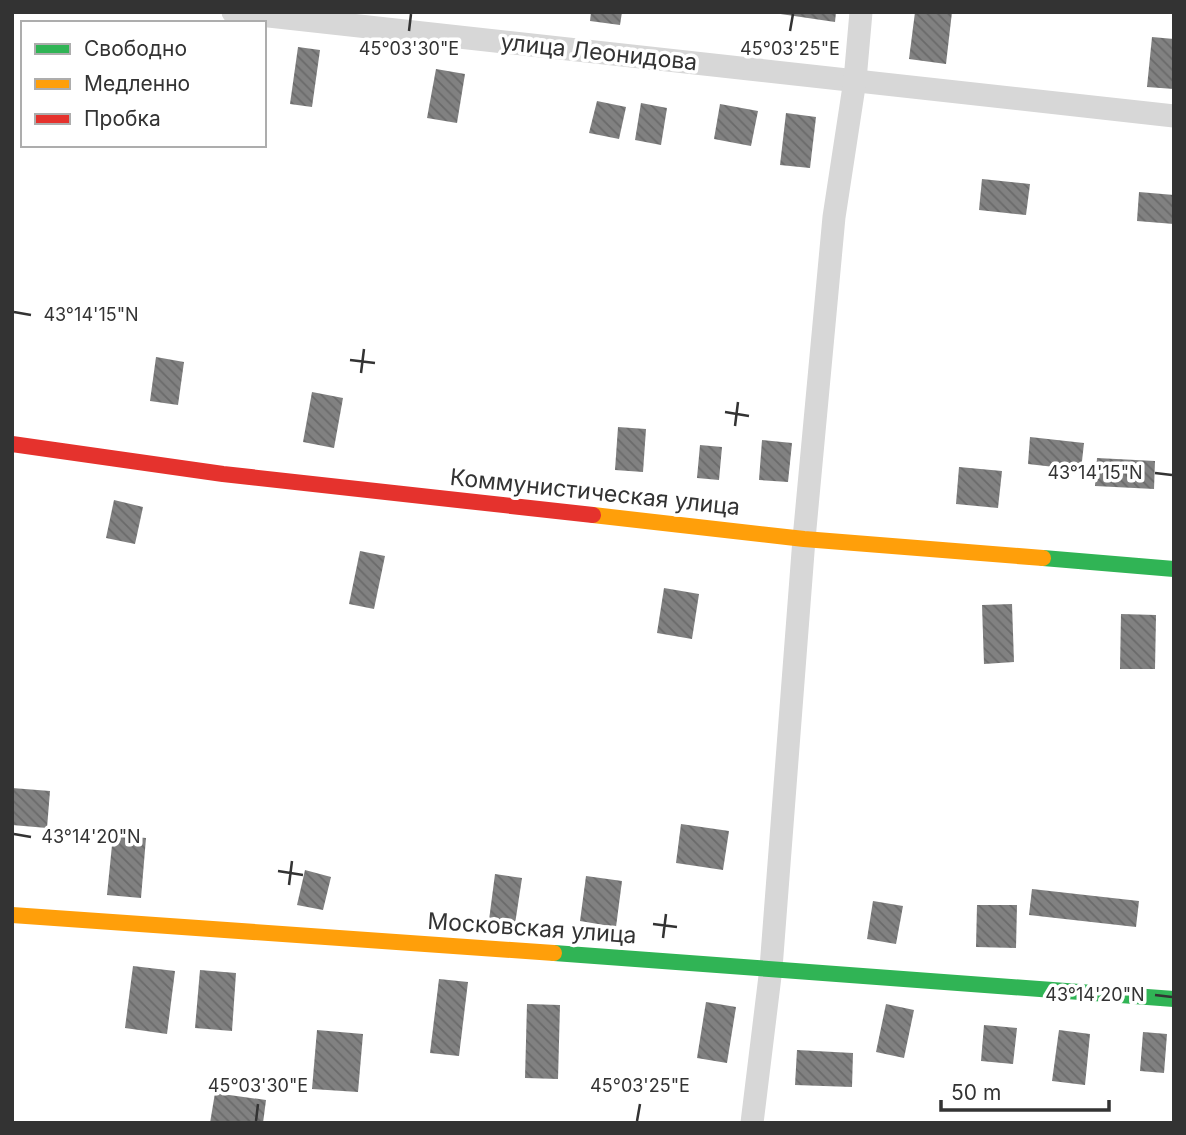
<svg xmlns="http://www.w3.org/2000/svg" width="1186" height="1135" viewBox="0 0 1186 1135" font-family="Inter,sans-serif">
  <defs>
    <pattern id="building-back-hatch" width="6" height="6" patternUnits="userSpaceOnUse" patternTransform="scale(1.75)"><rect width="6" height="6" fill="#818181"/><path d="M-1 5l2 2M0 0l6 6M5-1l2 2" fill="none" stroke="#6a6a6a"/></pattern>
  </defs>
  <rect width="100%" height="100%" fill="#fff"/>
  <g fill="url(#building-back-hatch)">
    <path d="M591,12H622L620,25L590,21Z"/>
    <path d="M767,12H836L835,22Z"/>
    <path d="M915,12H952L946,64L909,59Z"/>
    <path d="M1152,37L1174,39V89L1147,87Z"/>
    <path d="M298,47L320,50L312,107L290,104Z"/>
    <path d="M436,69L465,74L457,123L427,118Z"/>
    <path d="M597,101L626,107L619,139L589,133Z"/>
    <path d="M641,103L667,108L661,145L635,140Z"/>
    <path d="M720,104L758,111L751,146L714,139Z"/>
    <path d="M786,113L816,117L810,168L780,165Z"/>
    <path d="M982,179L1030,184L1026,215L979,210Z"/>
    <path d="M1139,192L1174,195V224L1137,221Z"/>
    <path d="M156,357L184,362L178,405L150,401Z"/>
    <path d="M312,392L343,398L334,448L303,442Z"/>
    <path d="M618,427L646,429L643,472L615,470Z"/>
    <path d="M1030,437L1084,443L1081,470L1028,464Z"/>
    <path d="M762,440L792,443L788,482L759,480Z"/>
    <path d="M700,445L722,447L719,480L697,478Z"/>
    <path d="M1097,458L1155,461L1154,489L1095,486Z"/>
    <path d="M959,467L1002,471L998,508L956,504Z"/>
    <path d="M114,500L143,507L135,544L106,538Z"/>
    <path d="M360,551L385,556L374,609L349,604Z"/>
    <path d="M664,588L699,594L692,639L657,633Z"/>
    <path d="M1012,604L1014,662L984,664L982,605Z"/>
    <path d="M1121,614L1156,615L1155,669H1120Z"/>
    <path d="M12,788L50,791L47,828L12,825Z"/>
    <path d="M681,824L729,831L723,870L676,863Z"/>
    <path d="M113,835L146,838L141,898L107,895Z"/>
    <path d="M305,870L331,877L323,910L297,905Z"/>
    <path d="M495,874L522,878L515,924L489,920Z"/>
    <path d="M586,876L622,881L616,927L580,921Z"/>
    <path d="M1032,889L1139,901L1136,927L1029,915Z"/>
    <path d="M873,901L903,906L896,944L867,939Z"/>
    <path d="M977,905H1017L1016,948L976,947Z"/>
    <path d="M133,966L175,971L167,1034L125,1028Z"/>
    <path d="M200,970L236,973L232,1031L195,1028Z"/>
    <path d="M439,979L468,982L459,1056L430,1053Z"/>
    <path d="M706,1002L736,1007L727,1063L697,1058Z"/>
    <path d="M527,1004L560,1005L558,1079L525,1078Z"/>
    <path d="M886,1004L914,1010L904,1058L876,1052Z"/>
    <path d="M984,1025L1017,1028L1013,1064L981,1061Z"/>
    <path d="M317,1030L363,1034L358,1092L312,1089Z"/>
    <path d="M1059,1030L1090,1034L1085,1085L1052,1081Z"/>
    <path d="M1143,1032L1167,1034L1164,1073L1140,1071Z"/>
    <path d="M797,1050L853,1053L852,1087L795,1085Z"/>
    <path d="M215,1093L266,1100L263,1123H210Z"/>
  </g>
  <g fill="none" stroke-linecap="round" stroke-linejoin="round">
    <g stroke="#d7d7d7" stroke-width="23">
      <path d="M233,12L1174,116"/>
      <path d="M752,1123L771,968L804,539L834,217L855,80L861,12"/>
    </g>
    <g stroke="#30b455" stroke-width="16">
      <path d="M1043,558L1174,569"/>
      <path d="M554,953L1174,999"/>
    </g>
    <g stroke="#ff9f0a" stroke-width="16">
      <path d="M593,515L804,539L1043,558"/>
      <path d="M12,915L554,953"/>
    </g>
    <path stroke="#e5322d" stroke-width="16" d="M12,444L223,474L593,515"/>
  </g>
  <path fill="none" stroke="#333" stroke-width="2.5" d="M409,31L411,14M790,31L793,14M14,312L31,315M350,360L375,363M361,373L364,349M725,412L749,416M735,426L738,402M1155,473L1172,475M14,834L31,837M278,871L303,875M289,885L292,861M653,924L677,927M663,938L666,914M1155,995L1172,997M256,1121L258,1104M637,1121L640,1104"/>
  <g text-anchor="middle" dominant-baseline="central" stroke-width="7" stroke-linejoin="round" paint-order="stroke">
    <g font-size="23" fill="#333" stroke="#fff">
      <text transform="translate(599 52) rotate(6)">улица Леонидова</text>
      <text transform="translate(595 492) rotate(6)">Коммунистическая улица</text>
      <text transform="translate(532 928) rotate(4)">Московская улица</text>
    </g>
  </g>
  <g font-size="18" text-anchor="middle" fill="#333" stroke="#fff" stroke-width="7" stroke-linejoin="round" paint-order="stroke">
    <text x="409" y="55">45°03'30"E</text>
    <text x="790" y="55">45°03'25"E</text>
    <text x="91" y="321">43°14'15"N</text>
    <text x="1095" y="479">43°14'15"N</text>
    <text x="91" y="843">43°14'20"N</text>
    <text x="1095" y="1001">43°14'20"N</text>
    <text x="258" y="1092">45°03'30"E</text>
    <text x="640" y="1092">45°03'25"E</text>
  </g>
  <rect width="1186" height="1135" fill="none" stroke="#333333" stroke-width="28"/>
  <rect x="21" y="21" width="245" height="126" fill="#ffffff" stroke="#adadad" stroke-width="2"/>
  <rect x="35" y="44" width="35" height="10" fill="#30b455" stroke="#adadad" stroke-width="2"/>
  <text x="84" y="56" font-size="21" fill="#333333">Свободно</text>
  <rect x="35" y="79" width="35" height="10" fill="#ff9f0a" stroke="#adadad" stroke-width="2"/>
  <text x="84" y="91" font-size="21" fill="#333333">Медленно</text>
  <rect x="35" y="114" width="35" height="10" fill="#e5322d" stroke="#adadad" stroke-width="2"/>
  <text x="84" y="126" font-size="21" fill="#333333">Пробка</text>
  <path d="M941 1100v10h168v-10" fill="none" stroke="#333333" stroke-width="3.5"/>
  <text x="951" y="1100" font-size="21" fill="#333333" stroke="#ffffff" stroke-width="5" paint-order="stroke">50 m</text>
</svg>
